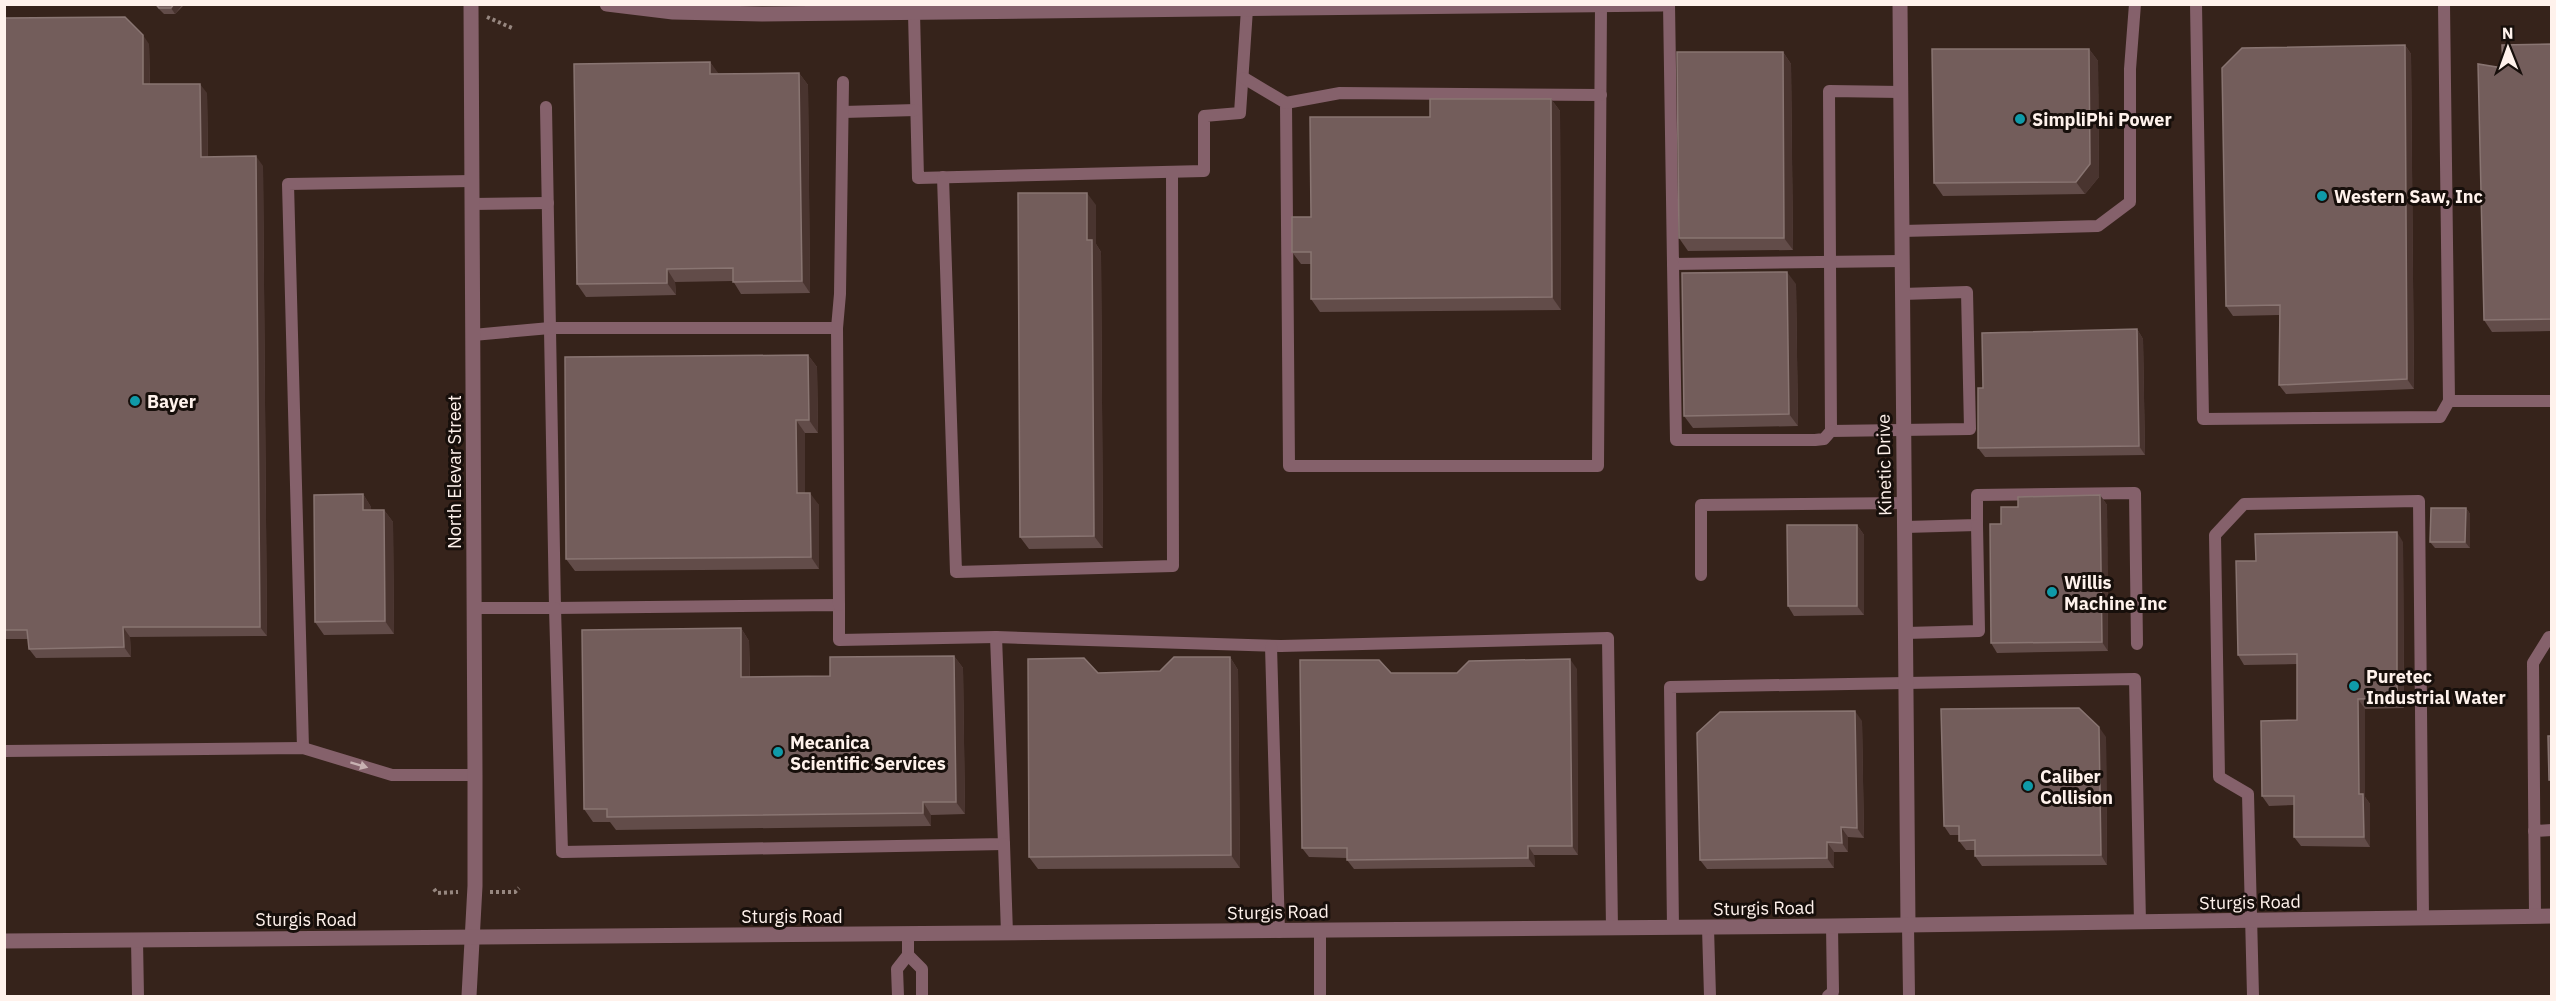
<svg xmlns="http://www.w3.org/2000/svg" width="2556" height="1001" viewBox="0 0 2556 1001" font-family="'IBM Plex Sans',sans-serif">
  <rect width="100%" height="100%" fill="#36231b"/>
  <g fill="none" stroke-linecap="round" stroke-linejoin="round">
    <g stroke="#978780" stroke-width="4" stroke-dasharray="3 3" stroke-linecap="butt">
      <path d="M487,17L512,28"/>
      <path d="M434,889L437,893L458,892"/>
      <path d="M490,892H515L519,888"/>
    </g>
    <g stroke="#85616b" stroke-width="12">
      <path d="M1669,4L1673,264L1902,261"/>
      <path d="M2196,4L2203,419L2440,417L2449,401"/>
      <path d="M2444,4L2449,401H2552"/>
      <path d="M914,13L918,178L1204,171V116L1240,113L1247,9"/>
      <path d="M1244,78L1286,103L1289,466H1598L1601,5"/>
      <path d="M1901,92L1829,91L1831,431L1970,429L1967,292L1902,294"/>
      <path d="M1286,103L1340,93L1601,95"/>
      <path d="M546,107L555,608L839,605V640L996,637"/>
      <path d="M843,112L916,110"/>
      <path d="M943,177L956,572L1173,566L1172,172"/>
      <path d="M472,204L548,203"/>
      <path d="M1902,231L2098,226L2130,202V69L2135,4"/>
      <path d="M1673,264L1676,440H1815L1824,439L1831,431"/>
      <path d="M473,335L550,328H837"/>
      <path d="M1905,527L1977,525V495L2135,493L2137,644"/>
      <path d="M1701,575V505L1904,503"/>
      <path d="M839,605L837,328L840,294L843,82"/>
      <path d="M475,608H555L562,852L1004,844L996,637L1281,646L1608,638L1612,929"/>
      <path d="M1906,633L1979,631L1977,525"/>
      <path d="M1271,646L1279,932"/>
      <path d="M303,748L288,184L472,181"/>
      <path d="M4,751L303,748L392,775H475"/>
      <path d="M2534,831L2552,830"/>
      <path d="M1004,844L1007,934"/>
      <path d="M2535,916L2533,663L2549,637H2552"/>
      <path d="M1908,925L1909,996"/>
      <path d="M1673,928L1670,687L2135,679L2140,923"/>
      <path d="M1708,928L1710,996"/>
      <path d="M137,940L138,996"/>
      <path d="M908,955L922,969V996"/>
      <path d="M898,996L897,969L908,955V935"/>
      <path d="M1320,996V930"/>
      <path d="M1828,996L1833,992L1832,926"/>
      <path d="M2253,996L2248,794L2219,777L2215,535L2244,504L2419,501L2423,918"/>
    </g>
    <g stroke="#85616b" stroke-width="15">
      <path d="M1900,4L1908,925"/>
      <path d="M469,996L475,886V775L471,4"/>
    </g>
    <g stroke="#85616b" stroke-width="15">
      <path d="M607,4L673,12L762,14L1662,4"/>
      <path d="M4,941L1832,926L2552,916"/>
    </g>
  </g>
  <g fill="#624c49">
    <path d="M154,4H183V6L175,14H164Z"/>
    <path d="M4,18L149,44L150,84L207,93L208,157L263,166L267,636L130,637L131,657L36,658L29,649L28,639H4Z"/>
    <path d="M2552,44V331L2492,332L2484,320L2503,68Z"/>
    <path d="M2405,45L2411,54L2414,389L2286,394L2279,385V315L2233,316L2226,306Z"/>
    <path d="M2089,49L2098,61L2099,177L2085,194L1943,196L1934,183Z"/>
    <path d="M1783,52L1791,64L1793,250L1688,251L1679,238Z"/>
    <path d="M710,62L718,74L799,73L808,85L810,293L741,294L733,281L675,282L676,295L586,297L577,284Z"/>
    <path d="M1551,99L1560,111L1561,310L1320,312L1311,299V264H1301L1292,252L1311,217L1430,117Z"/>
    <path d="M1096,205V244L1101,252L1103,548L1029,549L1020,537Z"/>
    <path d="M1796,284L1798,426L1693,428L1684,416Z"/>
    <path d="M2137,329L2143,339L2145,455L1985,457L1978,448L1983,388Z"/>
    <path d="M808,355L817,367L818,433H805V493L819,505V569L575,571L566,559Z"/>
    <path d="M363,494L371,507V510H384L393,522L394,634L324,635L315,622Z"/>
    <path d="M2100,495L2107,505L2108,651L1997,653L1991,643L2001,524L2018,507Z"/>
    <path d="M2466,508L2470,514V548H2435L2430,542Z"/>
    <path d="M1857,525L1864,535V615L1794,616L1788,606Z"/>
    <path d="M2403,542L2404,708L2365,709V797L2370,804V847L2301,846L2294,837V805L2269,806L2262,796L2297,720V664L2244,665L2238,655L2256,561Z"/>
    <path d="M741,628L749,641L750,677L830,676L954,656L963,668L965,814L931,815V826L616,830L610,822H593L584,809Z"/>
    <path d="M1230,657L1238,670L1240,868L1038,869L1029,857L1098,673L1160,671Z"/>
    <path d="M1577,669L1578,855H1534L1535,867L1354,869L1347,860V858L1309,857L1302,848L1391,673H1457Z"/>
    <path d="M1862,721L1864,838L1848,837V852H1834V868L1707,869L1700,860Z"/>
    <path d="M2106,737L2107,865L1982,866L1975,856V850H1966L1959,841V835H1950L1944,826Z"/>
  </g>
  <g fill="#49342f">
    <path d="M174,4H183L175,14L171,8Z"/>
    <path d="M143,35L149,44L150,93L143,84Z"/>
    <path d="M2405,45L2411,54L2414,389L2407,379Z"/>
    <path d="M2089,49L2098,61L2099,177L2085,194L2076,182Z"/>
    <path d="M1783,52L1791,64L1793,250L1784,238Z"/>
    <path d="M710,62L719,74H710Z"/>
    <path d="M799,73L808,85L810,293L802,281Z"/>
    <path d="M200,84L207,93L208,167L201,157Z"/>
    <path d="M1551,99L1560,111L1561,310L1552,297Z"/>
    <path d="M256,156L263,166L267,636L260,627Z"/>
    <path d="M1087,193L1096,205V244L1101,252L1103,548L1094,536L1087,240Z"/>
    <path d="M667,269L675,282L676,295L667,283Z"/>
    <path d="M1787,272L1796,284L1798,426L1789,414Z"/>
    <path d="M2137,329L2143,339L2145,455L2139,446Z"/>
    <path d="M808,355L817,367L818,433L809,420Z"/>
    <path d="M796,420L805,433V505L797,493Z"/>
    <path d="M810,493L819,505V569L811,557Z"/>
    <path d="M363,494L371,507L372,522L363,510Z"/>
    <path d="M2100,495L2107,505L2108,651L2102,642Z"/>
    <path d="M2466,508L2470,514V548L2465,542Z"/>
    <path d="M384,510L393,522L394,634L385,621Z"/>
    <path d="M1857,525L1864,535V615L1857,606Z"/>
    <path d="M2397,532L2403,542L2404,708L2397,698Z"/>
    <path d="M123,627L130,637L131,657L124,647Z"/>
    <path d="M741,628L749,641L750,689L741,677Z"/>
    <path d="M954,656L963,668L965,814L956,802Z"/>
    <path d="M1230,657L1238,670L1240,868L1231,855Z"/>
    <path d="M1570,659L1577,669L1578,855L1572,846Z"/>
    <path d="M2358,699L2365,709V797L2370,804V847L2364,837L2359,794Z"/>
    <path d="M1855,711L1862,721L1864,838L1857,828Z"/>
    <path d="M2099,727L2106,737L2107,865L2101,855Z"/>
    <path d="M923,802L931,815V826L923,813Z"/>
    <path d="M1841,827L1848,837V852L1842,843Z"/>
    <path d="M1827,842L1834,852V868L1827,858Z"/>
    <path d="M1528,846L1534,855L1535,867L1528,858Z"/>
  </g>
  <g fill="#735d5b" stroke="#897572" stroke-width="1.5">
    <path d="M156,4H174L171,8H159Z"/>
    <path d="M125,17L143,35V84H200L201,157L256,156L260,627H123L124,647L29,649L27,630H4V18Z"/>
    <path d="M2552,44V319L2484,320L2478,64L2503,68L2502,45Z"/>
    <path d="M2405,45L2407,379L2279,385L2280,305L2226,306L2222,68L2242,48Z"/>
    <path d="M1932,49H2089L2090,164L2076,182L1934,183Z"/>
    <path d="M1677,52H1783L1784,238H1679Z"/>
    <path d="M710,62V74L799,73L802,281L733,282V268L667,269V283L577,284L574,64Z"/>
    <path d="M1430,99H1551L1552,297L1311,299V252H1292V217H1311L1310,117H1430Z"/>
    <path d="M1018,193H1087V240H1092L1094,536L1020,537Z"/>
    <path d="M1787,272L1789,414L1684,416L1682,273Z"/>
    <path d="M2137,329L2139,446L1978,448V388H1983L1982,333Z"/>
    <path d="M808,355L809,420H796L797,493H810L811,557L566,559L565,357Z"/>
    <path d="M363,494V510H384L385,621L315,622L314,495Z"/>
    <path d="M2100,495L2102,642L1991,643L1990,524H2001V507H2018V497Z"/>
    <path d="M2431,508H2466L2465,542H2430Z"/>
    <path d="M1787,525H1857V606H1788Z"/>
    <path d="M2397,532V698L2358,699L2359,794H2363L2364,837H2294V796H2262L2261,721L2297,720V654L2238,655L2236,561H2256L2255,534Z"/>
    <path d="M741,628V677L830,676V657L954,656L956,802H923V813L607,817V809H584L582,630Z"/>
    <path d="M1174,657H1230L1231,855L1029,857L1028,659L1084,658L1098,673L1160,671Z"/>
    <path d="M1570,659L1572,846H1528V858L1347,860V848H1302L1300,660H1379L1391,673H1457L1469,661Z"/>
    <path d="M2079,708L2099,727L2101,855L1975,856V840L1959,841V826H1944L1941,709Z"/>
    <path d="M1855,711L1857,828L1841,827L1842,843L1827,842V858L1700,860L1697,733L1720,712Z"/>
    <path d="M2548,736H2552V780H2549Z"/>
  </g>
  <defs><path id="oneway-solid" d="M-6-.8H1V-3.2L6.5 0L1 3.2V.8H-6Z" transform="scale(1.5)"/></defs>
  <use fill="#c8b1b2" href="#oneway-solid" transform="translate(359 765) rotate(17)"/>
  <g fill="#0f9aa8" stroke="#170f0b" stroke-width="2">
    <circle cx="2020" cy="119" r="6"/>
    <circle cx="2322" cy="196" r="6"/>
    <circle cx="135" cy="401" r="6"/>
    <circle cx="2052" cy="592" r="6"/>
    <circle cx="2354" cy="686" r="6"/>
    <circle cx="778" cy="752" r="6"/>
    <circle cx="2028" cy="786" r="6"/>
  </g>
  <g text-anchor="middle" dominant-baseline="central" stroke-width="6" stroke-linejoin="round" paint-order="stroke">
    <g font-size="18" font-weight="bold" fill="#fff2ec" stroke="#170f0b" text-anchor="start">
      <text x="2032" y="119">SimpliPhi Power</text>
      <text x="2334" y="196">Western Saw, Inc</text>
      <text x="147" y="401">Bayer</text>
      <text x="2064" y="582">Willis<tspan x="2064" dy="21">Machine Inc</tspan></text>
      <text x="2366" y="676">Puretec<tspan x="2366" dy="21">Industrial Water</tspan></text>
      <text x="790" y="742">Mecanica<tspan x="790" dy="21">Scientific Services</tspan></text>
      <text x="2040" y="776">Caliber<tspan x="2040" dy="21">Collision</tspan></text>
    </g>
    <g font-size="18" fill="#fff2ec" stroke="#170f0b">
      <text transform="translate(1884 465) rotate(-91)">Kinetic Drive</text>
      <text transform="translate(454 472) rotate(-90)">North Elevar Street</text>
      <text transform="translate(2250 902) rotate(-1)">Sturgis Road</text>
      <text transform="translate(1764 908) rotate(-1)">Sturgis Road</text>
      <text transform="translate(1278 912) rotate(-1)">Sturgis Road</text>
      <text x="792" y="916">Sturgis Road</text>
      <text x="306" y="919">Sturgis Road</text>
    </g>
  </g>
  <rect width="2556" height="1001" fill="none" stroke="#fff2ec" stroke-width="12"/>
  <g transform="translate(2508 48) rotate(359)" stroke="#170f0b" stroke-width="4.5" paint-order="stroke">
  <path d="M0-4.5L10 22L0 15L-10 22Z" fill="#fff2ec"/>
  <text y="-9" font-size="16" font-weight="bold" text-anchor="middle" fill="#fff2ec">N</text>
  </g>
</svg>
